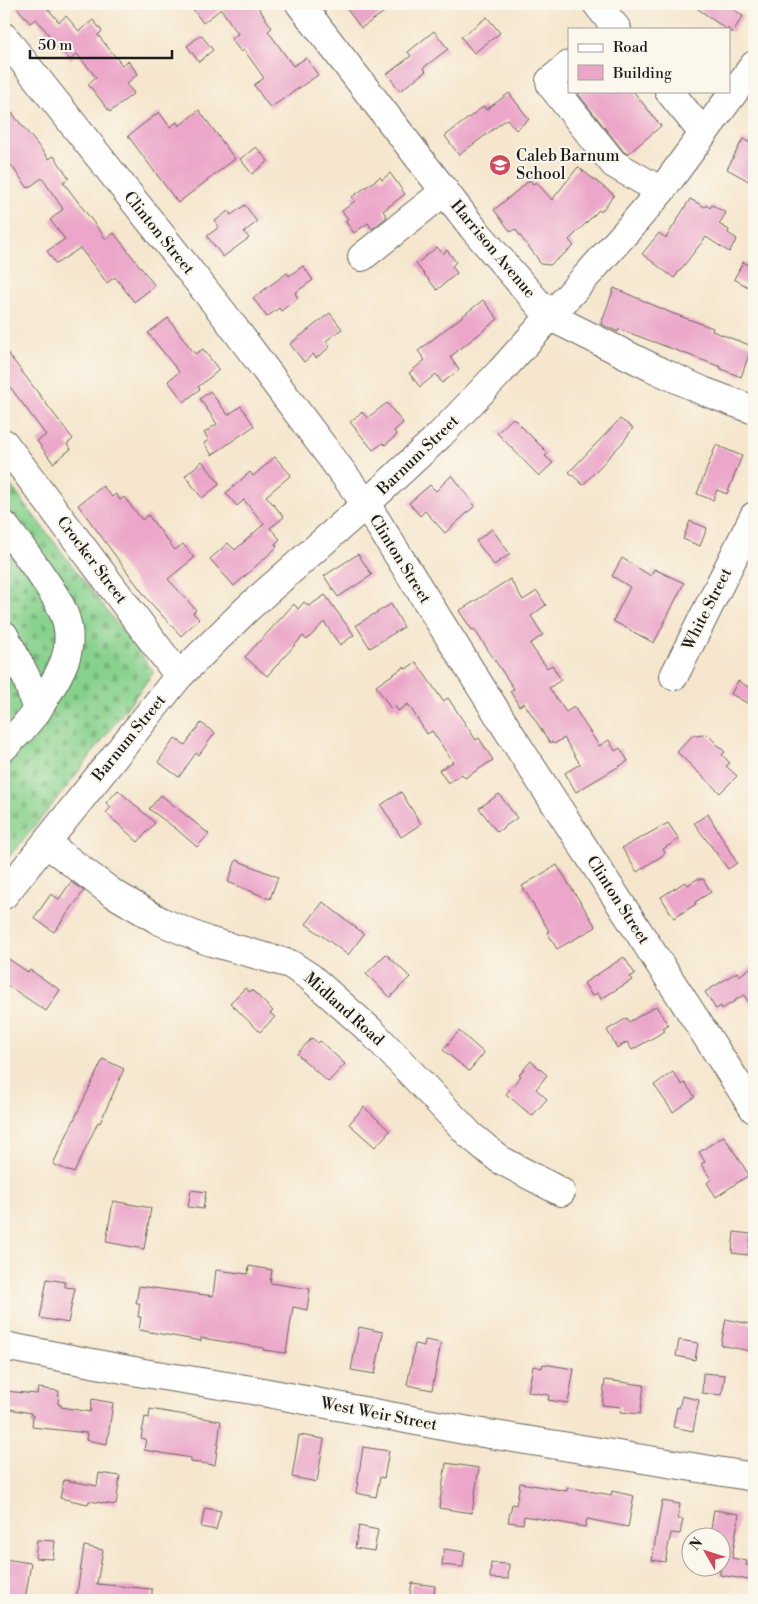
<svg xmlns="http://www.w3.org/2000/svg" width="758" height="1604" viewBox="0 0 758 1604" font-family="'Libre Bodoni',serif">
  <defs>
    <pattern id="cemetery-stones" width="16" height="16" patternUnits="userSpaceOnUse" patternTransform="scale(1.25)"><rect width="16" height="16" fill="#87d18d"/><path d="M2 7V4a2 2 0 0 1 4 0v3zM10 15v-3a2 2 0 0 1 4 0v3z" fill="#74b379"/></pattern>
  </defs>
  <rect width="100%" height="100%" fill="#fbf7ec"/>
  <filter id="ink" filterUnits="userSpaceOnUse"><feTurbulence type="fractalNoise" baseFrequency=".02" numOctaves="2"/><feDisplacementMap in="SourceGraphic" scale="10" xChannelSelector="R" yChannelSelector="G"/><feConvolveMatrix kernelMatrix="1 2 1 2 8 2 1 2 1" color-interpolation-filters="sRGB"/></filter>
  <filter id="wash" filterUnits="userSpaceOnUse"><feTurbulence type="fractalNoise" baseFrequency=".0096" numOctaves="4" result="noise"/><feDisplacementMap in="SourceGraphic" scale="20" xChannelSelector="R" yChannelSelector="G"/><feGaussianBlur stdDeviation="1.12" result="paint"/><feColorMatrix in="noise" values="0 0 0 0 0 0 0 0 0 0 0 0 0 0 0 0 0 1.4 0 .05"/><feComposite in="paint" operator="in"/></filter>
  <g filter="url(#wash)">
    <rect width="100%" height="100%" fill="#f5e6cd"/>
    <path fill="url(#cemetery-stones)" stroke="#527654" d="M4,477L154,672L66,788L4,863Z"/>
    <g id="blocks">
      <g fill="#eba6c9">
        <path d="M14,4H54L48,9L59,22L66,16L79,31L93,20L102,31L98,35L122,65L128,61L138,74L126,84L134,93L110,112L88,84L96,77L77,54L70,60L36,19L30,23Z"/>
        <path d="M189,4H256L272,28L268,31L293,66L306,58L318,75L270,108L254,85L264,78L244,50L241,52L231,39L238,34L221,9L203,23Z"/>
        <path d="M343,4H396L361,28Z"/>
        <path d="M691,4H725L743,16L732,33L729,29H726Z"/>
        <path d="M487,17L500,33L474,53L461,37Z"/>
        <path d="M434,31L448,49L423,68L426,71L400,91L387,74L411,56L408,52Z"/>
        <path d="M201,35L213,50L199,62L187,46Z"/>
        <path d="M582,91H633L661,126L628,154L624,152L578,94Z"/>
        <path d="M509,93L529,119L516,130L507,119L459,155L445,136L484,106L486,110Z"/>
        <path d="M199,110L235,159L178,203L128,136L159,112L170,127L177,122L179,126Z"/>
        <path d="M12,113L49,159L54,156L69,178L63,182L106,239L114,233L155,286L134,302L115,277L107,283L80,248L56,264L47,251L65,239L50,220L63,209L42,178L28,188L4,156V119Z"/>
        <path d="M743,139L754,145V184L727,169Z"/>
        <path d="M256,147L268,161L252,174L240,159Z"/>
        <path d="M578,167L614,195L601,212L599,210L569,240L574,246L550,265L540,264L538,259L515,229L511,232L494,210L530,180L533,184L536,182L552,200Z"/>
        <path d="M390,173L405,194L383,211L387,217L372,229L368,223L354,233L345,221L348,219L342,211L355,201L352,197L380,177L382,180Z"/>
        <path d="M690,199L705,207L706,205L710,208L712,205L726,213L719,224L729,230L728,233L737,239L729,252L706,237L674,278L642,254L659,233L666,238Z"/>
        <path d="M245,205L257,222L244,232L249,238L223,257L207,236L219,227L215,221L228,211L231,215Z"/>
        <path d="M437,247L443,254L447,250L456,262L452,266L457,273L437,290L416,264Z"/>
        <path d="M743,262L754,268V279L750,288L734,279Z"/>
        <path d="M303,266L313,280L295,293L298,298L281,311L279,308L267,317L253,298L287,273L289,276Z"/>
        <path d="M614,288L674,314L713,328L712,331L752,346L741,377L721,369V367L619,329L618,332L601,324Z"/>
        <path d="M483,300L498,319L450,357L459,370L442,383L436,374L420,387L409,373L425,360L418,351Z"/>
        <path d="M330,313L342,329L326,341L330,347L316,358L313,354L304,362L290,344Z"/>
        <path d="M168,318L195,354L203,349L219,370L198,387L200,389L184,402L168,381L179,372L148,333Z"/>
        <path d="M4,348L73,439L67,444L71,449L53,463L37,441L46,435L4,379Z"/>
        <path d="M210,391L228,415L241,406L254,426L212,455L204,443L209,440L204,433L217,424L200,399Z"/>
        <path d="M387,403L403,423L394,431L397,435L385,445L383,443L373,450L350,422L362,412L367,418Z"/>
        <path d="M513,418L548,453L545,456L553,463L539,476L497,433Z"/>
        <path d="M620,419L633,428L623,442L583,485L569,472Z"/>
        <path d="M716,445L742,456L727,494L717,490L713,500L697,494Z"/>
        <path d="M275,457L291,475L266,496L284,517L270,528L280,539L275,544L277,547L234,586L210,559L228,543L235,550L264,524L244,500L237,506L226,493L250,472L253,476Z"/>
        <path d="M202,461L220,484L202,498L185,476Z"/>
        <path d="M452,475L475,506L445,533L425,511L420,516L409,503L430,485L436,491Z"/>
        <path d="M103,486L112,497L116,494L120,500L124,497L142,520L148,515L175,550L183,544L194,558L168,579L196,610L193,613L199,619L181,636L148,600L78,505Z"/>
        <path d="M690,521L707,528L700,546L683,539Z"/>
        <path d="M492,529L510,554L494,565L476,541Z"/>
        <path d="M358,554L372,575L338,597L324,576Z"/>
        <path d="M622,558L651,576L654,569L684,583L654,643L613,621L630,587L612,576Z"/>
        <path d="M510,579L523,600L537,591L546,605L531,616L543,635L530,644L547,668L552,665L561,680L549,688L566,712L574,707L599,746L609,740L615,751L620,748L628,761L576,792L565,773L580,764L564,738L554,744L552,742L550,743L524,703L519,706L510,691L514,689L474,629L472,630L459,611Z"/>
        <path d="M325,595L354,635L340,645L324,622L307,640L303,636L267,676L245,657L294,604L298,609L304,602L309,606Z"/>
        <path d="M391,604L404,627L370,648L356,625Z"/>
        <path d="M416,662L443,701L448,698L476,740L479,738L493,760L465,778L462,774L448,783L439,770L453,762L432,731L427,734L408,704L398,711L395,706L391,709L376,686L404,667L406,669Z"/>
        <path d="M738,681L754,690V707L731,694Z"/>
        <path d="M201,723L215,733L199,755L196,753L179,777L158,762L175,738L185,745Z"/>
        <path d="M694,734L697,736L707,734L725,752L722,755L730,763L726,766L737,776L720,793L677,752Z"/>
        <path d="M118,790L155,823L138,842L106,813L111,807L106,803Z"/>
        <path d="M401,792L421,824L401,837L381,805Z"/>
        <path d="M499,794L517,818L497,832L479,808Z"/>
        <path d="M161,795L209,834L197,847L175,828L149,809Z"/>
        <path d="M708,814L737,863L728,869L694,823Z"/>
        <path d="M668,823L679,839L663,849L665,853L663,855L637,872L622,848Z"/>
        <path d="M236,860L278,877L270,899L228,882Z"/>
        <path d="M557,865L596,927L557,949L547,932L549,931L522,886Z"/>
        <path d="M697,879H703L711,892L695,902L696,904L674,918L661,897L685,882L688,885Z"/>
        <path d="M71,882L84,891L54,932L34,918L51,894L59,899Z"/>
        <path d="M323,902L364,934L348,955L306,924Z"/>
        <path d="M386,954L410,977L390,997L366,974Z"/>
        <path d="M4,956L28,972L30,970L60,990L46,1011L4,983Z"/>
        <path d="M624,957L635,974L630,977L632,980L601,999L598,993L592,996L584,983Z"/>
        <path d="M754,965V1011L744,995L722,1009L721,1006L716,1009L705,992L737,972L739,976Z"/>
        <path d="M245,988L250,992L252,990L273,1011L270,1013L275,1017L260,1032L230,1003Z"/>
        <path d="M656,1006L668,1025L663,1028L665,1031L632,1050L627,1042L617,1048L607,1030L627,1018L629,1022Z"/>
        <path d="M459,1031L484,1053L469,1071L443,1050Z"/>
        <path d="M312,1038L318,1043L320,1041L345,1064L328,1082L297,1054Z"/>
        <path d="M103,1059L124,1069L100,1123L98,1122L74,1173L53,1164Z"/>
        <path d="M531,1061L547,1075L536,1089L547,1099L532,1116L506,1094L521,1076L519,1075Z"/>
        <path d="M673,1072L682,1085L685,1083L695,1097L673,1112L654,1085Z"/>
        <path d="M364,1107L390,1131L375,1147L349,1124Z"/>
        <path d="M724,1136L749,1175L716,1197L707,1183L711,1179L701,1164L705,1162L699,1152Z"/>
        <path d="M191,1190L206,1192L203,1209L188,1207Z"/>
        <path d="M113,1201L151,1208L144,1249L106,1242Z"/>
        <path d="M734,1232L751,1234L748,1255L732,1253Z"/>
        <path d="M249,1266L272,1270L270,1283L310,1289L307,1310L293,1307L286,1353L263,1350L264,1348L201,1338V1341L139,1330L141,1317H138L140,1303H136L139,1286L213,1296L216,1270L248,1274Z"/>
        <path d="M47,1279L65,1282V1287L75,1288L68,1323L40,1318Z"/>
        <path d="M726,1319L754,1325V1352L721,1345Z"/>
        <path d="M359,1327L383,1332L375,1374L351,1370Z"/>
        <path d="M425,1340L441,1343L432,1390L407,1385L415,1344L424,1346Z"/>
        <path d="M679,1340L698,1343L695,1360L676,1356Z"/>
        <path d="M543,1364L574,1369L568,1403L548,1400L549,1395L528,1392L533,1366L542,1368Z"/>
        <path d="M703,1373L725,1375L722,1395L702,1393Z"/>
        <path d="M605,1380L644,1385L640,1414L620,1412L621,1407L602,1405Z"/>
        <path d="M38,1388L59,1391L58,1404L61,1405V1407L90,1412L92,1399L113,1403L107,1444L86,1440L87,1433L32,1427L33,1415H30L31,1413L4,1408V1391L37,1394Z"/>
        <path d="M682,1396L699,1400L693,1431L673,1427L677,1407L679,1408Z"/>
        <path d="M150,1409L221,1421L215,1465L191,1462V1458L144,1450L146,1439L141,1438L145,1417L149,1418Z"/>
        <path d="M299,1435L324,1439L317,1482L292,1477Z"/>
        <path d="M363,1447L389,1451L384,1478L380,1477L376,1497L356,1493Z"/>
        <path d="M446,1463L479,1468L472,1513L439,1508Z"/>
        <path d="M99,1473L120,1476L116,1505L89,1501L88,1504L60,1498L64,1480L97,1486Z"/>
        <path d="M520,1483L567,1491V1487L611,1495L612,1491L634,1496L628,1527L587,1519L585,1527L524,1516L523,1524L508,1522L512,1504L516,1505Z"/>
        <path d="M662,1501L680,1504L678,1519H683L680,1534L671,1533L665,1562L652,1560Z"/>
        <path d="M205,1508L221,1511L216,1530L201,1527Z"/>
        <path d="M714,1510L739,1514L732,1558L747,1561L746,1565L751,1566L749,1580L720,1575V1536H710Z"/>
        <path d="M359,1526L378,1530L374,1551L355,1548Z"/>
        <path d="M37,1540L55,1541L53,1559L35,1558Z"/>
        <path d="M84,1546L103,1550L97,1584L152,1589V1600H76Z"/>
        <path d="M444,1549L465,1552L463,1567L442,1565Z"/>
        <path d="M4,1559L31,1563L25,1600H4Z"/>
        <path d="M491,1563L509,1564L508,1579L490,1578Z"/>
        <path d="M412,1583L435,1586L433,1600H409Z"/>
      </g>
    </g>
  </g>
  <g filter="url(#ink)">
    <use href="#blocks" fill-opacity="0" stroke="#68635a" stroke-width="1"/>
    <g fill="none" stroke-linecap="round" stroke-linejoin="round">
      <g stroke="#68635a" stroke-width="30">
        <g id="minor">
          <path d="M300,4L473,228L549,316L651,367L703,391L754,410"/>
          <path d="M597,4L617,29"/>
          <path d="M4,37L223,313L366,504L521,751L754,1109"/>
          <path d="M569,65L550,81L551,85L614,164L661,191"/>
          <path d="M669,91L703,133"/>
          <path d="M362,257L445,191"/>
          <path d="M4,443L179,676"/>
          <path d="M4,525C16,541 28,556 39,572C58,599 77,625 65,660C58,679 47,694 37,711L27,679L4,635"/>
          <path d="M674,676L754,516"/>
          <path d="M4,747L22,729L37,711"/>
          <path d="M46,843L111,892L160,921L208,941L290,964L310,977L372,1032L470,1135L499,1159L561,1192"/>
          <path d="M4,895L179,676L248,608L366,504L440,435L501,371L625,233L661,191L754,65"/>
          <path d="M4,1346L144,1373L252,1390L464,1430L754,1477"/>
        </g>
      </g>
      <use href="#minor" stroke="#fff" stroke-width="28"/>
    </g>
  </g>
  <defs>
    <g id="school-disc" transform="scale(1.125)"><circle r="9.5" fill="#d1495b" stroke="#fbf7ec"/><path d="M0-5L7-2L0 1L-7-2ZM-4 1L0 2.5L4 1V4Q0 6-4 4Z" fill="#fff"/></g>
  </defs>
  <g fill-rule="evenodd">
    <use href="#school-disc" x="500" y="165"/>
  </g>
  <g text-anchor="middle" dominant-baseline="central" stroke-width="4" stroke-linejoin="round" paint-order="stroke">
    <g font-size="16" fill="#1c1c1c" stroke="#fbf7ec" text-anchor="start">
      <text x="516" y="156">Caleb Barnum<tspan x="516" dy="18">School</tspan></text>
    </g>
    <g font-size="16" fill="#1c1c1c" stroke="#fbf7ec">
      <text transform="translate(159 233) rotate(51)">Clinton Street</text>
      <text transform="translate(493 249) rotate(50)">Harrison Avenue</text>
      <text transform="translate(418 455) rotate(-44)">Barnum Street</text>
      <text transform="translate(400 559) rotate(58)">Clinton Street</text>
      <text transform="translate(92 560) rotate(53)">Crocker Street</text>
      <text transform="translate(707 609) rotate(-63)">White Street</text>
      <text transform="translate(129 738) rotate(-51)">Barnum Street</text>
      <text transform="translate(618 900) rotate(57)">Clinton Street</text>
      <text transform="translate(344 1009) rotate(42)">Midland Road</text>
      <text transform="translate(379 1414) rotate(11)">West Weir Street</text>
    </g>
  </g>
  <rect width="758" height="1604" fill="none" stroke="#fbf7ec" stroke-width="20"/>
  <rect x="568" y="28" width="162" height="65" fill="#fbf7ec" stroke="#a29f99"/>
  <rect x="578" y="44" width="25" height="8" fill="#ffffff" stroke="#a29f99"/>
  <text x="613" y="52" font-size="15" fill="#1c1c1c">Road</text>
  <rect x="578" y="65" width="25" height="15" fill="#eba6c9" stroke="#a29f99"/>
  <text x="613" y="78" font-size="15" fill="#1c1c1c">Building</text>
  <g transform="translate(706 1552) rotate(309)"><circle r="24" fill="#fbf7ec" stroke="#a29f99"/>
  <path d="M0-4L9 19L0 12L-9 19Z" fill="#d1495b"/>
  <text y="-8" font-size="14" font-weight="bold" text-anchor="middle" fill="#1c1c1c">N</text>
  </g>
  <path d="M30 50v8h142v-8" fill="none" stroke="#1c1c1c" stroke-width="2.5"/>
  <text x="38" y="50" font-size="15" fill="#1c1c1c" stroke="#fbf7ec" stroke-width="4" paint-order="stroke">50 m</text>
</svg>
